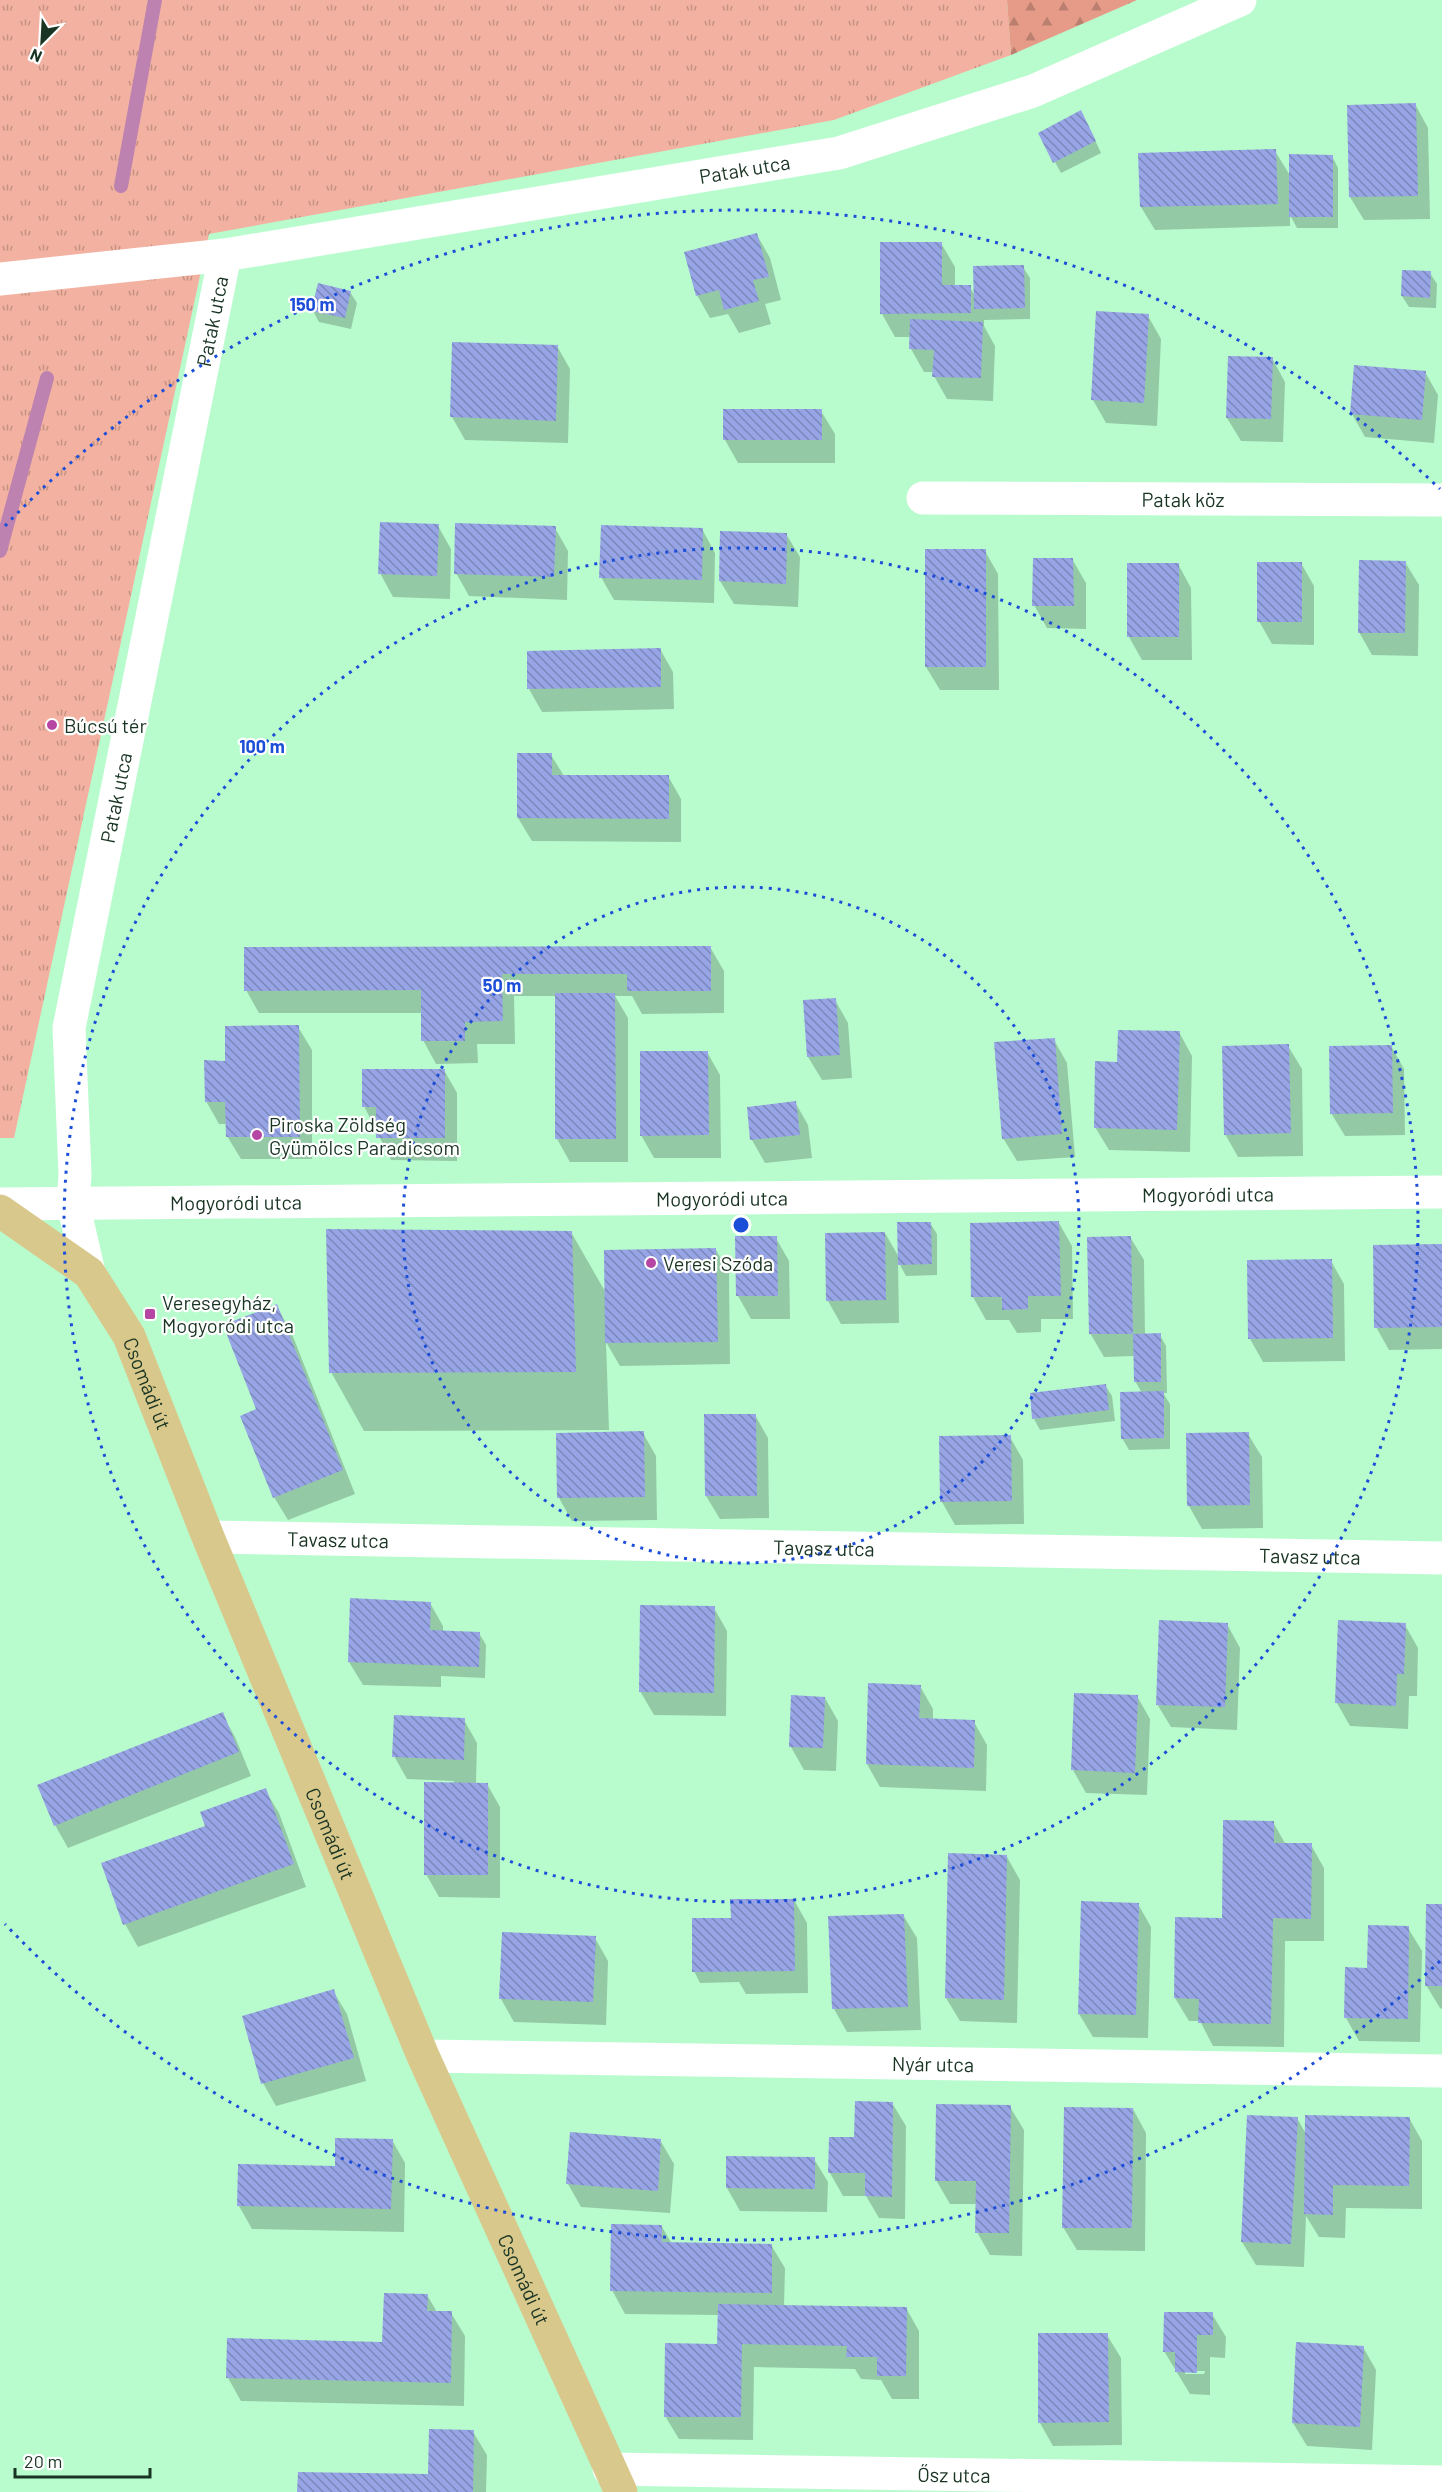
<svg xmlns="http://www.w3.org/2000/svg" width="1442" height="2492" viewBox="0 0 1442 2492" font-family="Barlow,sans-serif">
  <defs>
    <pattern id="grass-tufts" width="24" height="20" patternUnits="userSpaceOnUse" patternTransform="scale(1.5)"><rect width="24" height="20" fill="#f3b2a1"/><path d="M3 7l-1-3M5 7V3M7 7l1-3M15 17l-1-3M17 17v-4M19 17l1-3" fill="none" stroke="#c49283"/></pattern>
    <pattern id="forest-firs" width="22" height="20" patternUnits="userSpaceOnUse" patternTransform="scale(1.5)"><rect width="22" height="20" fill="#e69b88"/><path d="M5 1l3.5 6h-7zM16 11l3.5 6h-7z" fill="#ba7f6f"/></pattern>
    <pattern id="building-back-hatch" width="6" height="6" patternUnits="userSpaceOnUse" patternTransform="scale(1.5)"><rect width="6" height="6" fill="#97a5e6"/><path d="M-1 5l2 2M0 0l6 6M5-1l2 2" fill="none" stroke="#7a87ba"/></pattern>
  </defs>
  <rect width="100%" height="100%" fill="#b8fcce"/>
  <path fill="url(#grass-tufts)" d="M0,0H1007L1011,55L834,120L209,234L14,1138H0Z"/>
  <path fill="url(#forest-firs)" d="M1007,0H1137L1011,55Z"/>
  <g fill="#0003" fill-rule="evenodd">
    <path d="M1415,104L1428,128L1430,219L1364,220L1350,197Z"/>
    <path d="M1087,123L1101,153L1061,173L1055,162Z"/>
    <path d="M1275,151L1291,177L1332,156L1338,168V228H1297L1290,215V226L1155,230L1141,207Z"/>
    <path d="M757,235L770,258L781,300L765,304L771,324L739,333L728,314L710,318L697,295Z"/>
    <path d="M941,243L955,267V287H970L975,296L1023,267L1030,278V319L984,320V326L995,346L993,401L947,399L934,376V372H924L911,349V337H895L882,314Z"/>
    <path d="M1430,273L1437,284L1436,308L1409,307L1402,296Z"/>
    <path d="M350,292L357,303L351,329L319,322L313,311Z"/>
    <path d="M1148,316L1161,339L1157,426L1106,423L1093,400Z"/>
    <path d="M557,346L570,369L568,443L465,440L452,417Z"/>
    <path d="M1229,357L1272,358L1285,382L1283,442L1241,441L1227,418Z"/>
    <path d="M1425,372L1438,395L1434,443L1365,437L1352,414Z"/>
    <path d="M821,411L835,434V463H738L725,440Z"/>
    <path d="M438,526L451,549L450,599L393,597L380,573Z"/>
    <path d="M555,528L568,551L567,600L469,596L456,573Z"/>
    <path d="M702,529L715,553L714,603L614,600L601,577Z"/>
    <path d="M786,534L800,557L798,607L734,604L720,581Z"/>
    <path d="M985,551L998,574L999,690H940L926,667Z"/>
    <path d="M1072,559L1086,583V629L1047,628L1034,605Z"/>
    <path d="M1405,562L1419,585L1418,656L1372,655L1359,632Z"/>
    <path d="M1301,563L1314,586V645L1272,644L1259,621Z"/>
    <path d="M1178,564L1191,588L1192,660H1142L1129,637Z"/>
    <path d="M660,649L673,672L674,709L542,712L529,689L528,652Z"/>
    <path d="M551,755L564,776H668L681,799V842L532,841L518,818Z"/>
    <path d="M710,947L724,971V1013L642,1014L632,996H615L628,1018V1162H570L557,1139L556,996H514L515,1044H477L478,1063L436,1064L423,1040V1013H259L246,990Z"/>
    <path d="M835,1000L848,1023L852,1078L822,1080L808,1057Z"/>
    <path d="M298,1027L312,1050V1159H241L227,1136V1124H219L206,1101L227,1062Z"/>
    <path d="M1179,1032L1192,1056L1190,1152L1109,1150L1095,1127L1119,1063Z"/>
    <path d="M1054,1040L1067,1063L1075,1157L1017,1161L1003,1138Z"/>
    <path d="M1288,1046L1302,1069L1303,1156L1238,1157L1225,1134Z"/>
    <path d="M1391,1046L1404,1069L1405,1135L1345,1136L1331,1113Z"/>
    <path d="M707,1052L720,1075L721,1158H654L641,1135Z"/>
    <path d="M444,1070L457,1093V1161L391,1160L364,1106Z"/>
    <path d="M795,1102L808,1125L812,1158L765,1163L752,1140L748,1108Z"/>
    <path d="M930,1223L937,1234V1275L906,1276L898,1261L899,1323L841,1324L828,1301L885,1233L900,1259Z"/>
    <path d="M1059,1223L1072,1246L1073,1319H1041V1332L1017,1333L1009,1320H986L973,1297Z"/>
    <path d="M571,1232L606,1293L716,1250L729,1273L730,1364L620,1366L606,1342L609,1430L364,1431L331,1372Z"/>
    <path d="M1130,1237L1144,1260L1145,1335H1160L1166,1346L1167,1393H1163L1170,1404V1449L1129,1450L1122,1438L1142,1393L1135,1381V1356L1104,1357L1090,1333Z"/>
    <path d="M776,1238L789,1261L790,1319H751L738,1296Z"/>
    <path d="M1442,1245V1349L1389,1350L1376,1327Z"/>
    <path d="M1331,1261L1344,1284L1345,1361L1263,1362L1250,1339Z"/>
    <path d="M276,1306L290,1329L355,1494L288,1520L274,1497L258,1410Z"/>
    <path d="M1105,1385L1112,1396L1115,1421L1040,1430L1034,1419Z"/>
    <path d="M755,1415L768,1438L769,1518L720,1519L706,1496Z"/>
    <path d="M643,1433L656,1456L657,1520L572,1521L559,1498Z"/>
    <path d="M1248,1434L1262,1457L1263,1528L1202,1529L1189,1506Z"/>
    <path d="M1010,1437L1023,1460L1024,1524L955,1525L942,1502L941,1438Z"/>
    <path d="M430,1603L443,1626V1632L479,1633L486,1645L485,1678L441,1676V1687L363,1685L349,1662Z"/>
    <path d="M714,1608L727,1631L726,1716L654,1715L640,1691Z"/>
    <path d="M1227,1624L1240,1648L1237,1730L1171,1727L1157,1704Z"/>
    <path d="M1405,1625L1418,1648L1417,1696H1409L1408,1729L1350,1726L1337,1703Z"/>
    <path d="M920,1686L933,1709V1720L974,1722L987,1745L986,1791L880,1787L867,1764Z"/>
    <path d="M1137,1696L1150,1719L1147,1795L1086,1793L1073,1770Z"/>
    <path d="M825,1698L838,1721L836,1771L804,1770L791,1747Z"/>
    <path d="M222,1714L235,1737L251,1776L68,1848L55,1825Z"/>
    <path d="M464,1720L477,1743L476,1784H487L500,1807V1898L439,1897L426,1874L454,1781L407,1779L394,1756Z"/>
    <path d="M265,1790L279,1813L306,1887L138,1947L125,1924L103,1864L207,1827Z"/>
    <path d="M1273,1822L1286,1845H1311L1324,1868V1941H1285L1284,2047L1213,2046L1200,2021H1189L1175,1998L1223,1919Z"/>
    <path d="M950,1855L1007,1857L1020,1880L1017,2023L960,2021L946,1998Z"/>
    <path d="M794,1900L807,1923L808,1993L746,1994L739,1982L700,1983L694,1971L732,1920Z"/>
    <path d="M1138,1904L1151,1927L1148,2038L1093,2037L1079,2014Z"/>
    <path d="M1442,1905V2009L1440,2008L1426,1985Z"/>
    <path d="M903,1915L917,1938L921,2030L847,2032L834,2009L830,1918Z"/>
    <path d="M1408,1928L1422,1951L1420,2042L1359,2041L1346,2018L1369,1969Z"/>
    <path d="M595,1938L608,1961L606,2025L514,2022L501,1999Z"/>
    <path d="M333,1991L347,2014L366,2081L276,2106L263,2083Z"/>
    <path d="M892,2103L906,2126L905,2219L879,2218L866,2196H843L830,2173L855,2139Z"/>
    <path d="M1010,2107L1024,2130L1022,2256L990,2255L977,2232V2204H950L936,2180Z"/>
    <path d="M1133,2109L1146,2133L1145,2251L1077,2250L1063,2227Z"/>
    <path d="M1297,2118L1306,2134L1409,2118L1422,2141V2209L1346,2208L1345,2238L1319,2237L1306,2216L1304,2267L1256,2265L1242,2242Z"/>
    <path d="M392,2140L405,2163L404,2232L252,2229L239,2206L336,2167Z"/>
    <path d="M660,2140L674,2164L670,2213L581,2207L568,2184Z"/>
    <path d="M814,2159L828,2182L827,2212L740,2211L727,2188Z"/>
    <path d="M662,2227L672,2244L771,2245L785,2268L784,2307L906,2308L919,2331V2399H892L881,2380L861,2379L855,2369L754,2367L753,2440L679,2439L665,2416L719,2346V2315L625,2314L612,2290Z"/>
    <path d="M427,2295L437,2312L451,2313L465,2336L464,2406L241,2401L228,2378V2340L384,2343Z"/>
    <path d="M1212,2314L1226,2337L1225,2358L1210,2357V2395L1190,2394L1164,2351ZM1185,2371H1205L1204,2374H1185Z"/>
    <path d="M1107,2335L1121,2358L1122,2445L1053,2446L1040,2423Z"/>
    <path d="M1363,2347L1376,2370L1372,2450L1307,2446L1293,2423Z"/>
    <path d="M473,2432L487,2455L486,2492H299L429,2475Z"/>
  </g>
  <g fill="none" stroke-linecap="round" stroke-linejoin="round">
    <g stroke="#bd82b0" stroke-width="14">
      <path d="M121,186L155,0"/>
      <path d="M0,551L47,378"/>
    </g>
  </g>
  <g fill="url(#building-back-hatch)">
    <path d="M1416,103L1418,196L1349,197L1347,105Z"/>
    <path d="M1081,110L1096,141L1053,163L1038,133Z"/>
    <path d="M1276,149L1278,204L1140,207L1138,153Z"/>
    <path d="M1289,154L1333,155V217H1289Z"/>
    <path d="M757,233L769,277L753,280L759,301L724,310L719,290L696,296L684,252Z"/>
    <path d="M880,242H942V285H971V313L880,314Z"/>
    <path d="M1024,265L1025,308L974,309L973,266Z"/>
    <path d="M1402,270L1431,271L1430,298L1401,296Z"/>
    <path d="M318,283L351,291L345,318L311,311Z"/>
    <path d="M1096,311L1149,314L1144,403L1091,400Z"/>
    <path d="M910,319L983,322L981,378L932,377L934,350L909,349Z"/>
    <path d="M452,342L558,345L556,421L450,417Z"/>
    <path d="M1228,356L1273,357L1271,419L1226,418Z"/>
    <path d="M1354,365L1426,371L1422,420L1350,414Z"/>
    <rect x="723" y="409" width="99" height="31"/>
    <path d="M380,522L439,524L437,576L378,574Z"/>
    <path d="M455,523L556,526L554,577L454,574Z"/>
    <path d="M601,525L703,528L702,580L599,578Z"/>
    <path d="M720,531L787,533L786,584L719,581Z"/>
    <rect x="925" y="549" width="61" height="118"/>
    <path d="M1033,558H1073L1074,606H1032Z"/>
    <path d="M1359,560L1406,561L1405,633H1358Z"/>
    <rect x="1257" y="562" width="45" height="60"/>
    <rect x="1127" y="563" width="52" height="74"/>
    <path d="M661,648V687L527,689V651Z"/>
    <path d="M517,753H552V775H669V819L517,818Z"/>
    <path d="M711,946V991H627V974H502L503,1021L465,1022V1041H421V990L244,991V947Z"/>
    <path d="M555,993H615L616,1139H555Z"/>
    <path d="M836,998L840,1055L807,1057L803,1000Z"/>
    <path d="M299,1025L300,1137H226L225,1102H205L204,1060L225,1061V1026Z"/>
    <path d="M1118,1030L1180,1031L1177,1130L1094,1128L1095,1061L1117,1062Z"/>
    <path d="M1055,1038L1062,1134L1002,1139L994,1042Z"/>
    <path d="M1289,1044L1291,1133L1224,1135L1222,1046Z"/>
    <path d="M1392,1045L1393,1113L1330,1114L1329,1046Z"/>
    <path d="M640,1051H708L709,1135L640,1136Z"/>
    <path d="M362,1069H445V1138H376V1107H362Z"/>
    <path d="M796,1101L800,1135L750,1140L747,1107Z"/>
    <path d="M1059,1221L1061,1296H1028V1309L1002,1310V1297H971L970,1223Z"/>
    <path d="M897,1222H931L932,1264L898,1265Z"/>
    <path d="M326,1229L572,1231L576,1372L329,1373Z"/>
    <path d="M885,1232L886,1300L826,1301L825,1233Z"/>
    <path d="M735,1236H777L778,1296H736Z"/>
    <path d="M1131,1236L1133,1334L1161,1333V1382H1134L1133,1334H1089L1087,1237Z"/>
    <path d="M1442,1244V1327L1374,1328L1373,1245Z"/>
    <path d="M716,1248L718,1342L605,1343L604,1250Z"/>
    <path d="M1332,1259L1333,1338L1248,1339L1247,1260Z"/>
    <path d="M277,1304L343,1470L273,1498L240,1416L256,1409L223,1325Z"/>
    <path d="M1106,1384L1109,1410L1032,1419L1030,1393Z"/>
    <path d="M1164,1391V1438L1121,1439L1120,1392Z"/>
    <path d="M704,1414H756L757,1496H705Z"/>
    <path d="M644,1431L645,1497L557,1498L556,1433Z"/>
    <path d="M1249,1432L1250,1505L1187,1506L1186,1433Z"/>
    <path d="M1011,1435L1012,1501L940,1502L939,1436Z"/>
    <path d="M350,1598L431,1602L430,1630L480,1632L479,1667L348,1662Z"/>
    <path d="M640,1605L715,1606L714,1693L639,1692Z"/>
    <path d="M1159,1620L1228,1623L1225,1707L1156,1705Z"/>
    <path d="M1338,1620L1406,1623L1404,1674H1397L1396,1706L1335,1703Z"/>
    <path d="M868,1683L921,1685L919,1718L975,1720L974,1768L866,1764Z"/>
    <path d="M1074,1693L1138,1695L1135,1773L1071,1770Z"/>
    <path d="M791,1695L825,1697L823,1748L789,1747Z"/>
    <path d="M223,1712L239,1752L54,1826L37,1785Z"/>
    <path d="M394,1715L465,1718L464,1760L392,1757Z"/>
    <path d="M424,1782L488,1783V1875H424Z"/>
    <path d="M266,1788L294,1864L123,1925L101,1863L205,1826L200,1812Z"/>
    <path d="M1223,1820L1274,1821V1843H1312L1311,1919L1273,1918L1271,2024L1198,2023L1199,1999L1174,1998L1175,1917L1222,1918Z"/>
    <path d="M948,1853L1007,1855L1004,2000L945,1998Z"/>
    <path d="M730,1899H794L795,1971L692,1972V1918H731Z"/>
    <path d="M1081,1901L1139,1903L1136,2015L1078,2014Z"/>
    <path d="M1426,1904H1442V1986H1425Z"/>
    <path d="M904,1914L908,2007L832,2009L828,1916Z"/>
    <path d="M1368,1925L1409,1926L1408,2019L1344,2018L1345,1967L1367,1968Z"/>
    <path d="M502,1932L596,1936L593,2002L499,1999Z"/>
    <path d="M334,1989L354,2058L261,2084L242,2016Z"/>
    <path d="M855,2101L893,2102L892,2197L865,2196V2173H828L829,2137H854Z"/>
    <path d="M936,2104L1011,2105L1009,2233H975L976,2181H935Z"/>
    <path d="M1064,2107L1133,2108L1132,2228H1062Z"/>
    <path d="M1247,2115L1298,2117L1291,2244L1241,2242Z"/>
    <path d="M1305,2115L1410,2117L1409,2186L1333,2185V2215L1304,2214Z"/>
    <path d="M570,2132L661,2139L658,2191L566,2184Z"/>
    <path d="M335,2138L393,2139L391,2209L237,2206L238,2164L335,2166Z"/>
    <path d="M726,2156L815,2157V2189L726,2188Z"/>
    <path d="M611,2224L662,2225V2242L772,2244V2293L610,2291Z"/>
    <path d="M384,2293L428,2294L427,2311H452L451,2383L226,2378L227,2338L382,2342Z"/>
    <path d="M718,2304L907,2307L906,2376H877V2357H846L847,2346L742,2344L741,2417H664L665,2343L717,2344Z"/>
    <path d="M1164,2312H1213V2335H1197V2373L1175,2372V2352H1163Z"/>
    <path d="M1038,2333H1108L1109,2422L1038,2423Z"/>
    <path d="M1296,2342L1364,2346L1360,2427L1292,2423Z"/>
    <path d="M429,2429L474,2430L473,2492H297L298,2472L428,2474Z"/>
  </g>
  <g fill="none" stroke-linecap="round" stroke-linejoin="round">
    <g stroke="#fff" stroke-width="33">
      <path id="s1" d="M0,279L225,255L839,153L1033,91L1240,0"/>
      <path id="s2" d="M923,498L1442,500"/>
      <path id="s3" d="M0,1204L1442,1192"/>
      <path id="s4" d="M89,1273L73,1203L75,1175L69,1028L225,255"/>
      <path id="s5" d="M208,1537L1442,1558"/>
      <path id="s6" d="M423,2056L1442,2071"/>
      <path id="s7" d="M609,2469L1442,2482"/>
    </g>
    <path stroke="#d9c88b" stroke-width="33" id="s8" d="M0,1211L89,1273L129,1336L208,1537L423,2056L621,2492"/>
  </g>
  <g fill="none" stroke="#1d4ed8" stroke-width="3" stroke-dasharray="3 6">
    <circle cx="741" cy="1225" r="338"/>
    <circle cx="741" cy="1225" r="677"/>
    <path d="M1440 1961A1015 1015 0 0 1 5 1924M5 526A1015 1015 0 0 1 1440 489"/>
  </g>
  <g fill="#b546a3" stroke="#fff" stroke-width="2">
    <circle cx="52" cy="725" r="6"/>
    <circle cx="257" cy="1135" r="6"/>
    <circle cx="651" cy="1263" r="6"/>
    <rect x="144" y="1308" width="12" height="12" rx="3"/>
  </g>
  <g text-anchor="middle" dominant-baseline="central" stroke-width="4.5" stroke-linejoin="round" paint-order="stroke">
    <g font-size="20" fill="#193423" stroke="#fff">
      <text stroke="none"><textPath href="#s1" startOffset="753">Patak utca</textPath></text>
      <text stroke="none"><textPath href="#s4" startOffset="968">Patak utca</textPath></text>
      <text stroke="none"><textPath href="#s2" startOffset="260">Patak köz</textPath></text>
      <text stroke="none"><textPath href="#s4" startOffset="482">Patak utca</textPath></text>
      <text stroke="none"><textPath href="#s3" startOffset="1208">Mogyoródi utca</textPath></text>
      <text stroke="none"><textPath href="#s3" startOffset="722">Mogyoródi utca</textPath></text>
      <text stroke="none"><textPath href="#s3" startOffset="236">Mogyoródi utca</textPath></text>
      <text stroke="none"><textPath href="#s8" startOffset="234">Csomádi út</textPath></text>
      <text stroke="none"><textPath href="#s5" startOffset="130">Tavasz utca</textPath></text>
      <text stroke="none"><textPath href="#s5" startOffset="616">Tavasz utca</textPath></text>
      <text stroke="none"><textPath href="#s5" startOffset="1102">Tavasz utca</textPath></text>
      <text stroke="none"><textPath href="#s8" startOffset="720">Csomádi út</textPath></text>
      <text stroke="none"><textPath href="#s6" startOffset="510">Nyár utca</textPath></text>
      <text stroke="none"><textPath href="#s8" startOffset="1206">Csomádi út</textPath></text>
      <text stroke="none"><textPath href="#s7" startOffset="345">Ősz utca</textPath></text>
    </g>
    <g font-size="20" fill="#193423" stroke="#fff" text-anchor="start">
      <text x="64" y="725">Búcsú tér</text>
      <text x="269" y="1124">Piroska Zöldség<tspan x="269" dy="23">Gyümölcs Paradicsom</tspan></text>
      <text x="663" y="1263">Veresi Szóda</text>
      <text x="162" y="1302">Veresegyház,<tspan x="162" dy="23">Mogyoródi utca</tspan></text>
    </g>
  </g>
  <circle cx="741" cy="1225" r="9" fill="#1d4ed8" stroke="#fff" stroke-width="3"/>
  <g font-size="18" text-anchor="middle" font-weight="bold" fill="#1d4ed8" stroke="#fff" stroke-width="4.5" stroke-linejoin="round" paint-order="stroke">
    <text x="312" y="311">150 m</text>
    <text x="262" y="753">100 m</text>
    <text x="502" y="992">50 m</text>
  </g>
  <g transform="translate(42 42) rotate(204)" stroke="#ffffff" stroke-width="4.5" paint-order="stroke">
  <path d="M0-4.5L10 22L0 15L-10 22Z" fill="#193423"/>
  <text y="-9" font-size="16" font-weight="bold" text-anchor="middle" fill="#193423">N</text>
  </g>
  <path d="M15 2468v9h135v-9" fill="none" stroke="#193423" stroke-width="3"/>
  <text x="24" y="2468" font-size="18" fill="#193423" stroke="#ffffff" stroke-width="4.5" paint-order="stroke">20 m</text>
</svg>
